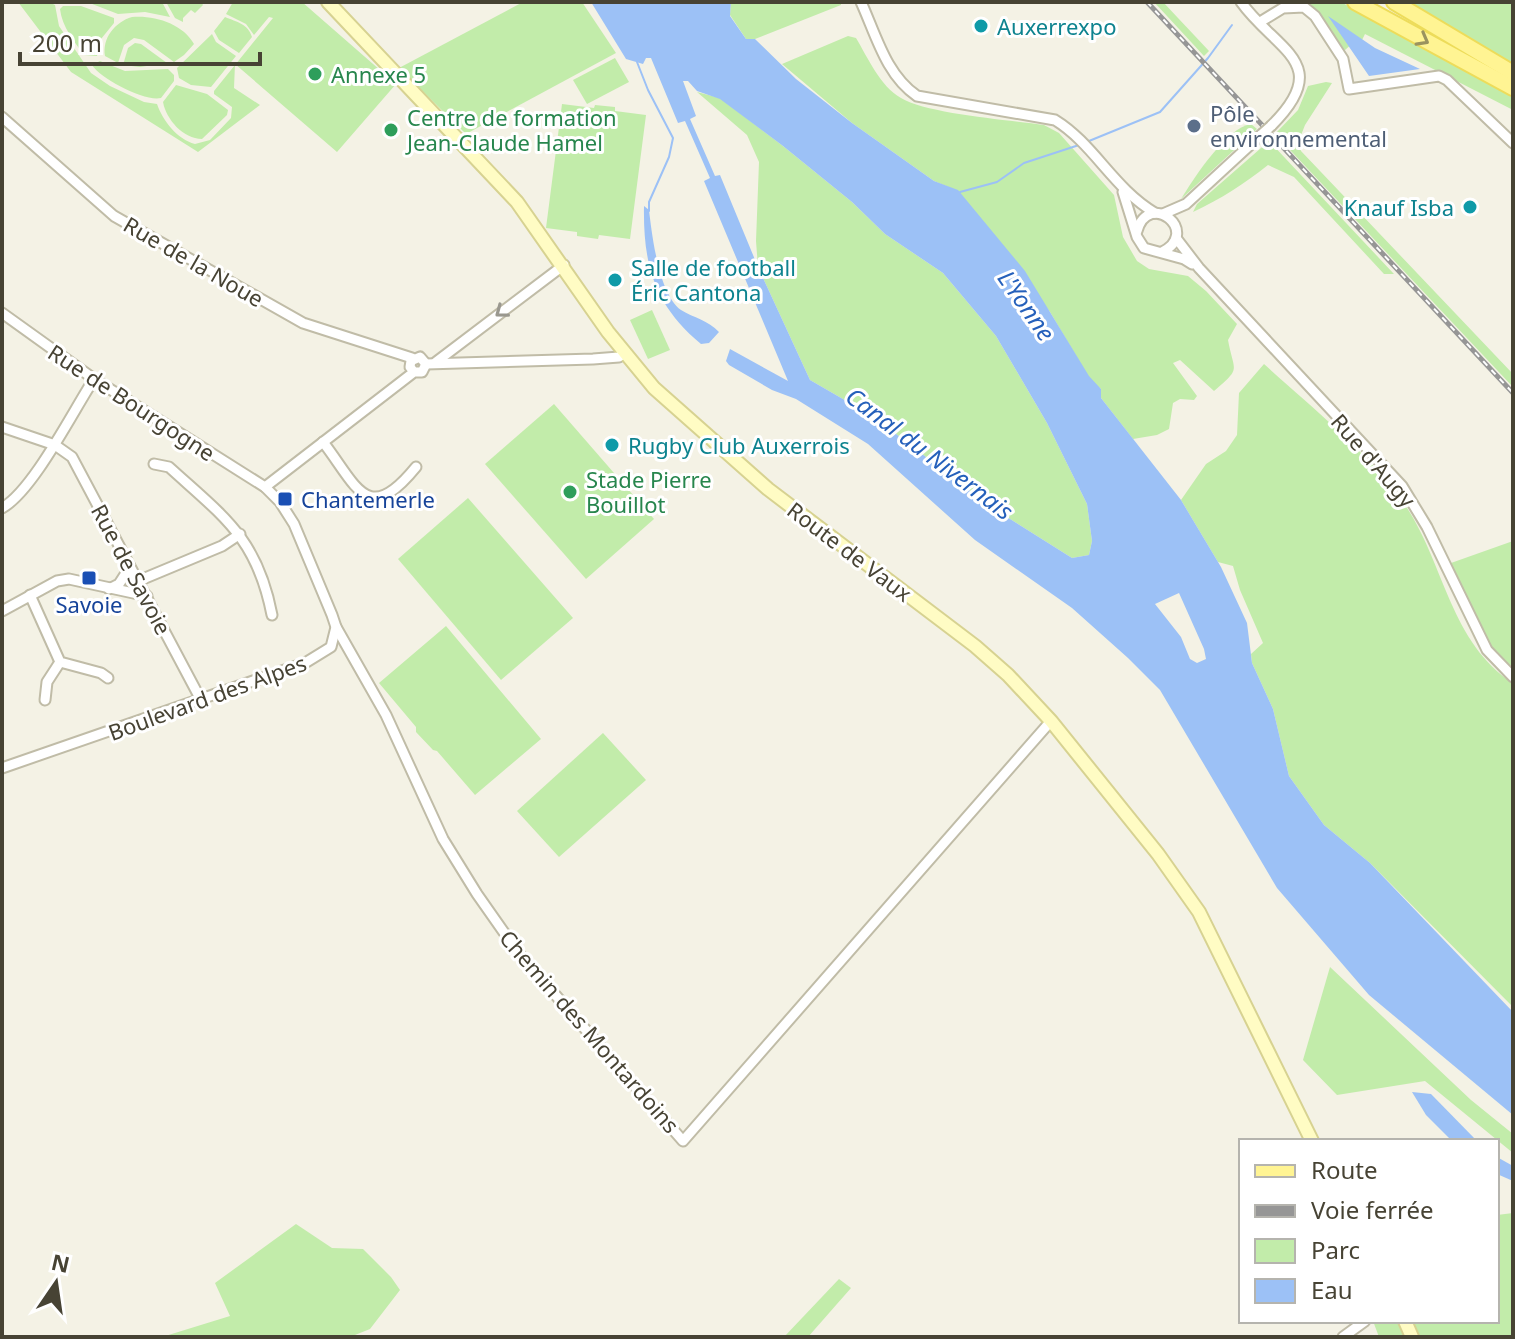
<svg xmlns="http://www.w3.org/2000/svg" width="1515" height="1339" viewBox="0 0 1515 1339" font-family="'Noto Sans',sans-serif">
  <rect width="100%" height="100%" fill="#f4f2e5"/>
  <g fill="#c2ecaa">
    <path d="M18,2H49L55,5L59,26L91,73L110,86L144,102L157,104C163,121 177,139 195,144L210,140L231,118L232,107L214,94V91L273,18L269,17L254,35L246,24L226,14L233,2H302L396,84L337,152L235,64L234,88L260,105L198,152L71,72Z"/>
    <path d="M87,2H162L170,17L145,12L118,14Z"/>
    <path d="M166,2H201L203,5L195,13L191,10L183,18V22L175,18Z"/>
    <path d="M523,2H582L616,53L466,134L399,68Z"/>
    <path d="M731,2H841V5L755,39H746L730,15Z"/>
    <path d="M1154,2H1163L1209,51L1204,56Z"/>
    <path d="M1303,2H1341L1424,49L1513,95V110L1365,34L1359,46L1354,42L1345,50L1341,48L1315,11Z"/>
    <path d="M1403,2H1513V67Z"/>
    <path d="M63,6H81L114,18V23L101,39L97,56L84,55C74,41 62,27 60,9Z"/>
    <path d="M132,17C155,15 183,24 194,44L184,55L174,62L144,40L134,38L124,45L118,63L105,56C102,38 115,22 132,17Z"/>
    <path d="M225,17C237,22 248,24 252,37L239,53L219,40L214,31Z"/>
    <path d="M212,34L216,42L236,56L211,87L191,85L179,78L177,68Z"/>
    <path d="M848,36L856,38C868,58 880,86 901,98C927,114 1011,120 1044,125L1059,133L1114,195L1123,237L1137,261L1149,269L1188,276L1206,291L1237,324L1228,340C1234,373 1242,367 1214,391L1180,360L1173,363L1197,396L1194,400L1180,399L1173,403L1169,429L1157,435L1133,439L1101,398V389L1091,381L1050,312L958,191L934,181L852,123L782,64Z"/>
    <path d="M135,43L141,44L167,63L140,67L123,65L128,48Z"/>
    <path d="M615,58L629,82L587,104L573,80Z"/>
    <path d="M100,61L125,71L168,69L174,75V81L161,98C145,102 101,79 92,65Z"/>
    <path d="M1326,82L1332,83L1305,125L1298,143L1301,151L1513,374V387L1275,134L1298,110L1308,86Z"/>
    <path d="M176,85L207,94L228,110L227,115L202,139C183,139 166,119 163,102Z"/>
    <path d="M697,92L720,98L783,146L852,202L885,234L943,273L996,336L1047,423L1087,504L1092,541L1089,555L1072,558L991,507L874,417L810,380L758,267L756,241L759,162L747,135Z"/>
    <path d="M562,104L594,108L595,105L615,107V111L646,115L630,239L599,235L598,239L577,236V232L546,228Z"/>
    <path d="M1251,124L1257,129L1181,199C1194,178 1226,128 1251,124Z"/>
    <path d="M1269,141L1394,274H1384L1294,177L1268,165C1244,184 1221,199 1193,212L1197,204Z"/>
    <path d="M652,310L670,350L648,359L630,320Z"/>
    <path d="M1264,364C1308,404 1369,453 1403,502C1444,560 1449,642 1513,683V1007L1370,863L1324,825L1289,776L1273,709L1252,663L1251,654L1263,643L1240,590L1233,566L1218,562L1181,500L1206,464L1226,451L1237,435L1239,393Z"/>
    <path d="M554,404L654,519L586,579L485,464Z"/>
    <path d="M468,498L573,618L501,680L398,559Z"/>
    <path d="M1513,541V667C1480,648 1466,597 1451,563Z"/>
    <path d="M446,626L541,739L475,795L437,751L433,750L416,732V727L379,683Z"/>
    <path d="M603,733L646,780L559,857L517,811Z"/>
    <path d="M1330,967L1471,1100L1513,1134V1153L1425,1081L1337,1095L1303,1060Z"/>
    <path d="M1513,1213V1337H1379L1373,1321H1497V1215Z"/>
    <path d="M296,1224L332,1248L363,1249L391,1277L400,1290L370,1329L350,1337H162L230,1316L215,1283Z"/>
    <path d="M839,1279L851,1288L808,1337H784Z"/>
  </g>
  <g fill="#9cc1f6" fill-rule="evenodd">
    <path d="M591,2H731L730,16L746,39H755L796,79L852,123L934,181L958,190L1025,271L1089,376L1101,389V398L1181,500L1221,567L1247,623L1252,663L1273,709L1289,776L1324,825L1370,863L1513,1012V1115L1369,995L1277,888L1160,690L1128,658L1072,608L975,540L868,444L796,399L772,390L729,365L726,361L730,349L788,381L704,181L710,178L685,121L678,123L651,58H646L643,64L626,59ZM683,81H688L697,91L720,99L783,146L852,202L885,234L943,273L996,336L1047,423L1087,504L1092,541L1089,555L1072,558L991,507L874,417L810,380L758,267L720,175L715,176L690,119L696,116ZM1179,593L1204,649L1206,659L1197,663L1190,659L1181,637L1155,604Z"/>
    <path d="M1328,16L1375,48L1420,69L1369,76Z"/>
    <path d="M644,206L649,210C652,235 659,295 681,310C694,318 708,320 719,332L709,343L701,344C654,305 643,264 644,206Z"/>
    <path d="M1412,1092L1431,1094L1477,1141H1452L1426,1115Z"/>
    <path d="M1497,1157L1513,1166V1181L1497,1174Z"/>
  </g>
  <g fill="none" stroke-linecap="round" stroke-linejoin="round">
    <g stroke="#9cc1f6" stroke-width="2">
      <path d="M637,62L648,90L673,138L669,157L649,202V211"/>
      <path d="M1089,141L1160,112L1208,58L1232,25"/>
      <path d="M960,192L997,182L1024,163L1079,145"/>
    </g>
    <g stroke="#c0bca7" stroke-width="13">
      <g id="street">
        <path d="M861,2C876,35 886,75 917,96L1055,120C1094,144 1113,188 1155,213"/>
        <path d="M1241,2C1276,51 1335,63 1271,126"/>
        <path d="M1260,22L1283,8L1304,7L1315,16L1343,59L1349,89L1439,76L1447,80L1513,143"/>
        <path d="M2,117L114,216L303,323L412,358"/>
        <path d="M1123,192L1137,237L1144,248L1184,259L1192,264"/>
        <path d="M1163,214L1186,204L1262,134"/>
        <path d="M1137,231C1149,189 1202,232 1162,252"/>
        <path d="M1176,238L1199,268L1402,486L1427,527L1487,650L1513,677"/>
        <path d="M2,313L94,379L265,487L280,502L294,524L332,615L336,627L331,647L305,663L2,768"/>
        <path d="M436,362L564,265"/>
        <path d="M426,364L593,359L619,357L625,352"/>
        <path d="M2,427L55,445L72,457L201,700"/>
        <path d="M323,442C357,486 367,527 416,467"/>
        <path d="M154,464L169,467C224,517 257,538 272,615"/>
        <path d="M265,487L414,372H422L426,364L420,357L411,361L410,367L414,372"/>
        <path d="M2,508C33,491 73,411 94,379"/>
        <path d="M138,581L222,546L240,534"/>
        <path d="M109,589L119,584L130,567"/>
        <path d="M30,595L60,662L101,673L108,678"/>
        <path d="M2,611L57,581L69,579L147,596"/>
        <path d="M336,627L386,715L443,839L477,894L517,951L683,1141L1051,721"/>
        <path d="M45,700L47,682L60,662"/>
        <path d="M1343,1337L1365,1321"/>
      </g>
    </g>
    <g stroke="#d7d291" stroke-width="16">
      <g id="secondary">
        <path d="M328,2L517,202L608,332L654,388L768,489L975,646L1008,675L1051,721L1158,854L1199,912L1312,1141"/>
        <path d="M1405,1321L1412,1337"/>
      </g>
    </g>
    <g stroke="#eddc5a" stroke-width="18">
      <g id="primary">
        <path d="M1355,2L1513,88"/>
        <path d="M1394,2L1513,73"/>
      </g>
    </g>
    <use href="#street" stroke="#fff" stroke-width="9"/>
    <use href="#secondary" stroke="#fffcc4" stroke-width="12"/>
    <use href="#primary" stroke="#fff493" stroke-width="14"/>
    <g stroke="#969696" stroke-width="5">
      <path id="rail" d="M1147,2L1513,393"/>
    </g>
    <use href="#rail" stroke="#fff" stroke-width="2" stroke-dasharray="6" stroke-linecap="butt"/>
    <g stroke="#c0bca7" stroke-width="13" stroke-linecap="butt">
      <path id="street-bridge" d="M1262,134L1271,126"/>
    </g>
    <use href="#street-bridge" stroke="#fff" stroke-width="9"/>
  </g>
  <defs><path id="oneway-chevron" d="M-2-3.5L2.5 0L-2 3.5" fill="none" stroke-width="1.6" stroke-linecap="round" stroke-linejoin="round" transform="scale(2)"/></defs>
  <use stroke="#9a935f" href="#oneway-chevron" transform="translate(1423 40) rotate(29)"/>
  <use stroke="#9a988f" href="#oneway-chevron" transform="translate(501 312) rotate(143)"/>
  <g fill="#0f9aa8" stroke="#fff" stroke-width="3">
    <circle cx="981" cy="26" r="8"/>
    <circle cx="1470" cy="207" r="8"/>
    <circle cx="615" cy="280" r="8"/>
    <circle cx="612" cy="445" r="8"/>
  </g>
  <g fill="#2e9e5b" stroke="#fff" stroke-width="3">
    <circle cx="315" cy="74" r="8"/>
    <circle cx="391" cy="130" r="8"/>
    <circle cx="570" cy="492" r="8"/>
  </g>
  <circle fill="#5c6f8a" stroke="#fff" stroke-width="3" cx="1194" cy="126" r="8"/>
  <g fill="#1a4fb4" stroke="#fff" stroke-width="3">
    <rect x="277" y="491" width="16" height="16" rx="4"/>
    <rect x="81" y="570" width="16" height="16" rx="4"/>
  </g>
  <g text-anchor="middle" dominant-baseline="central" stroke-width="6" stroke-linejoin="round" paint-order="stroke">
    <g font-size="22" fill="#0d838f" stroke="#fff" text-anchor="start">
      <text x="997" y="26">Auxerrexpo</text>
      <text x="1454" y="207" text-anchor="end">Knauf Isba</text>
      <text x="631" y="267">Salle de football<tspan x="631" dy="25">Éric Cantona</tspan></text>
      <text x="628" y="445">Rugby Club Auxerrois</text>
    </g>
    <g font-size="22" fill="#27864d" stroke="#fff" text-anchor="start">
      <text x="331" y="74">Annexe 5</text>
      <text x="407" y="117">Centre de formation<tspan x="407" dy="25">Jean-Claude Hamel</tspan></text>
      <text x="586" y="479">Stade Pierre<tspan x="586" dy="25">Bouillot</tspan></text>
    </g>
    <g font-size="22" fill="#4e5e75" stroke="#fff" text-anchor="start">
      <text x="1210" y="113">Pôle<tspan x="1210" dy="25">environnemental</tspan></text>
    </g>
    <g font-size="22" fill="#474334" stroke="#fff">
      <text transform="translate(194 261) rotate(30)">Rue de la Noue</text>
      <text transform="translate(132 402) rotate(33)">Rue de Bourgogne</text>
      <text transform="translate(1374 460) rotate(49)">Rue d'Augy</text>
      <text transform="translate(850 551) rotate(37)">Route de Vaux</text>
      <text transform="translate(132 569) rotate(62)">Rue de Savoie</text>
      <text transform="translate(207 697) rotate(-20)">Boulevard des Alpes</text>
      <text transform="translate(590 1031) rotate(49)">Chemin des Montardoins</text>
    </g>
    <g font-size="22" fill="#164399" stroke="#fff" text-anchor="start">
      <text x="301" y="499">Chantemerle</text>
      <text x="89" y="604" text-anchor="middle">Savoie</text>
    </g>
    <g font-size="24" font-style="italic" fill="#2560bb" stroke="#fff">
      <text transform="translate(1027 305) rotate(55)">L'Yonne</text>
      <text transform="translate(930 453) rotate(37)">Canal du Nivernais</text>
    </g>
  </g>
  <rect width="1515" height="1339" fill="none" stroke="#474334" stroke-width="8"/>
  <rect x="1239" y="1139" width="260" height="184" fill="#ffffff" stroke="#b5b4ae" stroke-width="2"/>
  <rect x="1255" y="1165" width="40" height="12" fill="#fff493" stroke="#b5b4ae" stroke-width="2"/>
  <text x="1311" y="1179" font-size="24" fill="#474334">Route</text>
  <rect x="1255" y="1205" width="40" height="12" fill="#969696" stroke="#b5b4ae" stroke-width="2"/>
  <text x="1311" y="1219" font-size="24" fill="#474334">Voie ferrée</text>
  <rect x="1255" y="1239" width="40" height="24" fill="#c2ecaa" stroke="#b5b4ae" stroke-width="2"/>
  <text x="1311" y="1259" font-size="24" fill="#474334">Parc</text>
  <rect x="1255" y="1279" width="40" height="24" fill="#9cc1f6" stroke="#b5b4ae" stroke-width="2"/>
  <text x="1311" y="1299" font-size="24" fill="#474334">Eau</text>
  <g transform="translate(56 1283) rotate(13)" stroke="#ffffff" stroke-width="6" paint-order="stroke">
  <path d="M0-6L14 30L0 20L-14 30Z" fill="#474334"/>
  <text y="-12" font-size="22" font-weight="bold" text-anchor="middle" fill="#474334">N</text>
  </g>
  <path d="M20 52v12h240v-12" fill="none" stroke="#474334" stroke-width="4"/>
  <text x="32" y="52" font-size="24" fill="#474334" stroke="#ffffff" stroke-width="6" paint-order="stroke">200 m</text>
</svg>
